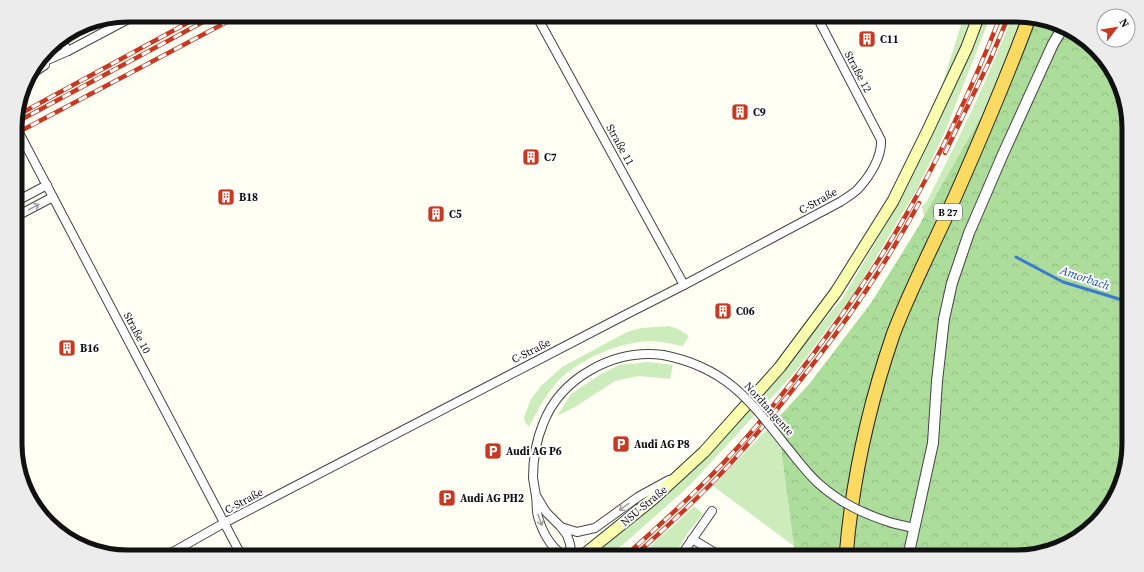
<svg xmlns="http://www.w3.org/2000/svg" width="1144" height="572" viewBox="0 0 1144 572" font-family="'Source Serif 4',serif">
  <defs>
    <pattern id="forest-crowns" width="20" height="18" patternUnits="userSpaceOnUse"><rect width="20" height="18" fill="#acdd9b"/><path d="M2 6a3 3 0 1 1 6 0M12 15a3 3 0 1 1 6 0" fill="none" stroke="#93bd84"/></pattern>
  </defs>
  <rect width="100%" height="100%" fill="#fffff4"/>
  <g fill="#ccecbc">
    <path d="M964,15H991L944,134L917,189L856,291L796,371L688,487L609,557H590L628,522L778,374L842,299L897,206L907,184L921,152Z"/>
    <path d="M1013,15L1031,18L1020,49L924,216L922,206L927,201C958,140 988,79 1013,15Z"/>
    <path d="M669,326L678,329L689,336L683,346C672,344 660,341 649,341C618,343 581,358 558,381C546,394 537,411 529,427L525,422L524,417L531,399L541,386L562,367L627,332L641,328Z"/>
    <path d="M648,362L673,365L670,379L639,376L615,381L575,407L557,416L571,394L598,376L619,365Z"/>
    <path d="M777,419L794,546L713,486Z"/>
    <path d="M694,506L703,514L689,531L673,557H638L681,519Z"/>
  </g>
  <path fill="url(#forest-crowns)" d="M1031,18L1066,27L1110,65L1128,113L1129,445L1117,494L1079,538L1024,557H789L794,546L777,419L810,383L871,303L920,224L924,216L1020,49Z"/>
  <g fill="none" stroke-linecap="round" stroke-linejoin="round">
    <path stroke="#3c7ad1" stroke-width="3" d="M1016,257L1063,282L1129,302"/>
    <g stroke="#444" stroke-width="10">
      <g id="minor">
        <path d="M536,15L684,285"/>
        <path d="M60,39L68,51"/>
        <path d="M36,65L68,51L136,15"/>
        <path d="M27,77L45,65"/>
        <path d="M15,125L239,551V557"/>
        <path d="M15,202L47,185"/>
        <path d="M15,217L53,197"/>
        <path d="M537,497L546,512L561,527L567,535L570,544L572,557"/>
        <path d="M892,523L914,528"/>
        <path d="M561,527L577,532L595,528L638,497L669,480"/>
        <path d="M692,539L722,557"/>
        <path d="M239,551L250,557"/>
        <path d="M164,557L224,523L627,314L684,285L840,202C846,198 853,194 858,189C870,176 882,157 881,140L816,15"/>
        <path d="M571,557C554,556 542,531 538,517C536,510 537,502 536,496C535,490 534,484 533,478C533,460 536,441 543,424C561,377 614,349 663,355"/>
        <path d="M680,557L712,511"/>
      </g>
    </g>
    <g stroke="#444" stroke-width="12">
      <path id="tertiary" d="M908,557L933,443L937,381L944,319L952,283L969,233L1003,154L1053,44L1064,26"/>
    </g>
    <g stroke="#333" stroke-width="13">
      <path id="secondary" d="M581,557L653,499L704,452L780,367L836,292L893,201L928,130L967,47L979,15"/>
    </g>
    <g stroke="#222" stroke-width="15">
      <path id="trunk" d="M846,557C852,480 868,408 893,335C909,292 931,250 950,208C978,145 1005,82 1029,18"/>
    </g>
    <use href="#minor" stroke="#fff" stroke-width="8"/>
    <use href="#tertiary" stroke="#fff" stroke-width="10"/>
    <use href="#secondary" stroke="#f9ffaf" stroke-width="11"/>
    <use href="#trunk" stroke="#fada61" stroke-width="13"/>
    <g stroke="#c63a23" stroke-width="4.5">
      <g id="rail">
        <path d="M16,116L202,15"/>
        <path d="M15,123L216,15"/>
        <path d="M15,134L240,15"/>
        <path d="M945,153L990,60L1009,15"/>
        <path d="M624,557C669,517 714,476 753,430C809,363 862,291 906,215C943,151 974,83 1001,15"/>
        <path d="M633,557C655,537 678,517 700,495C731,465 759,432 786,398C836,337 882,272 919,203"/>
      </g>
    </g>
    <use href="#rail" stroke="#fff" stroke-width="3" stroke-dasharray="9" stroke-linecap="butt"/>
    <g stroke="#444" stroke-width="10" stroke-linecap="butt">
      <path id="minor-bridge" d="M663,355C725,367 749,399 786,446C796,458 806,472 818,483C840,503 864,514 892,523"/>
    </g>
    <use href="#minor-bridge" stroke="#fff" stroke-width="8"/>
  </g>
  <defs><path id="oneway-shaft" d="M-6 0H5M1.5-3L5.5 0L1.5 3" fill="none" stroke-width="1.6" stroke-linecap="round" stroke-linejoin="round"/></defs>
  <g stroke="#a0a0a0">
    <use href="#oneway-shaft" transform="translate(34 207) rotate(-28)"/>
    <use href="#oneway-shaft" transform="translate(624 507) rotate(144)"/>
    <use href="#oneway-shaft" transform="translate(540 520) rotate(70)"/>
  </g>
  <defs>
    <g id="building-square" transform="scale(0.9)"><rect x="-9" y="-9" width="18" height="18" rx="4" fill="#c63a23" stroke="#fff"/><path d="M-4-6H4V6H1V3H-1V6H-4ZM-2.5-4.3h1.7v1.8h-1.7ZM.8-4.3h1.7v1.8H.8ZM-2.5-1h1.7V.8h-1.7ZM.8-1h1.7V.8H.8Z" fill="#fff"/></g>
    <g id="parking-square" transform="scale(0.9)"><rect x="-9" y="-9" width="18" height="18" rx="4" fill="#c63a23" stroke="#fff"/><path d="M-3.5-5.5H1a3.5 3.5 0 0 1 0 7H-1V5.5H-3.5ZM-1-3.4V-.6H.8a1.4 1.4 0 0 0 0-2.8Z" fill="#fff"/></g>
  </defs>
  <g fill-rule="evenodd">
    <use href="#building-square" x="867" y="39"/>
    <use href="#building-square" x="740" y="112"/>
    <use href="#building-square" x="531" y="157"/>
    <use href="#building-square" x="226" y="197"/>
    <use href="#building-square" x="436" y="214"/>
    <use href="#building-square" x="723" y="311"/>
    <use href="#building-square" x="67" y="348"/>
    <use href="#parking-square" x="621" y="444"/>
    <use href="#parking-square" x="493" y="451"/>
    <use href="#parking-square" x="447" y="498"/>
  </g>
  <g text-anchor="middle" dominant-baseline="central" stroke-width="4" stroke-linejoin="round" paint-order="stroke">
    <rect fill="#fff" stroke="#585858" stroke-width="1" x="934" y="204" width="28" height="16" rx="3"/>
    <g font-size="10" font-weight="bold" fill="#111">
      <text x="948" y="212">B 27</text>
    </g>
    <g font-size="11" font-weight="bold" fill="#111" stroke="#fff" text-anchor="start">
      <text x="880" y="39">C11</text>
      <text x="753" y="112">C9</text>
      <text x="544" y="157">C7</text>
      <text x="239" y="197">B18</text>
      <text x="449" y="214">C5</text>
      <text x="736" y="311">C06</text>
      <text x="80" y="348">B16</text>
      <text x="634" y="444">Audi AG P8</text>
      <text x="506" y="451">Audi AG P6</text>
      <text x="460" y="498">Audi AG PH2</text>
    </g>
    <g font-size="11" fill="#111" stroke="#fff">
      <text transform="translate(858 72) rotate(62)">Straße 12</text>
      <text transform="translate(620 145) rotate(61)">Straße 11</text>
      <text transform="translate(818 201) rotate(-29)">C-Straße</text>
      <text transform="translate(137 333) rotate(62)">Straße 10</text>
      <text transform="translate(531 351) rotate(-27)">C-Straße</text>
      <text transform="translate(769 409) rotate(48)">Nordtangente</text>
      <text transform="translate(244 501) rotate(-28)">C-Straße</text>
      <text transform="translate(644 506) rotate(-40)">NSU-Straße</text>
    </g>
    <g font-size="12" font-style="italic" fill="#144ca8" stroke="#fff">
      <text transform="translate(1085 278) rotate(19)">Amorbach</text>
    </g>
  </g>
  <path d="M0 0H1144V572H0ZM128 22H1016A106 106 0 0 1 1122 128V444A106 106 0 0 1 1016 550H128A106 106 0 0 1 22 444V128A106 106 0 0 1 128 22Z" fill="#ececec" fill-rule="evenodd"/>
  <path fill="none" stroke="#111" stroke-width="5" d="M128 22H1016A106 106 0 0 1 1122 128V444A106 106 0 0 1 1016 550H128A106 106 0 0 1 22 444V128A106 106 0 0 1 128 22Z"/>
  <g transform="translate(1116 28) rotate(59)"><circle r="19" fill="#ffffff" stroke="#a0a0a0"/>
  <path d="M0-3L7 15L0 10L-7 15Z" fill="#c63a23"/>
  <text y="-6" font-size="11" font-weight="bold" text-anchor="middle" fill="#111111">N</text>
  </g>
</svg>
